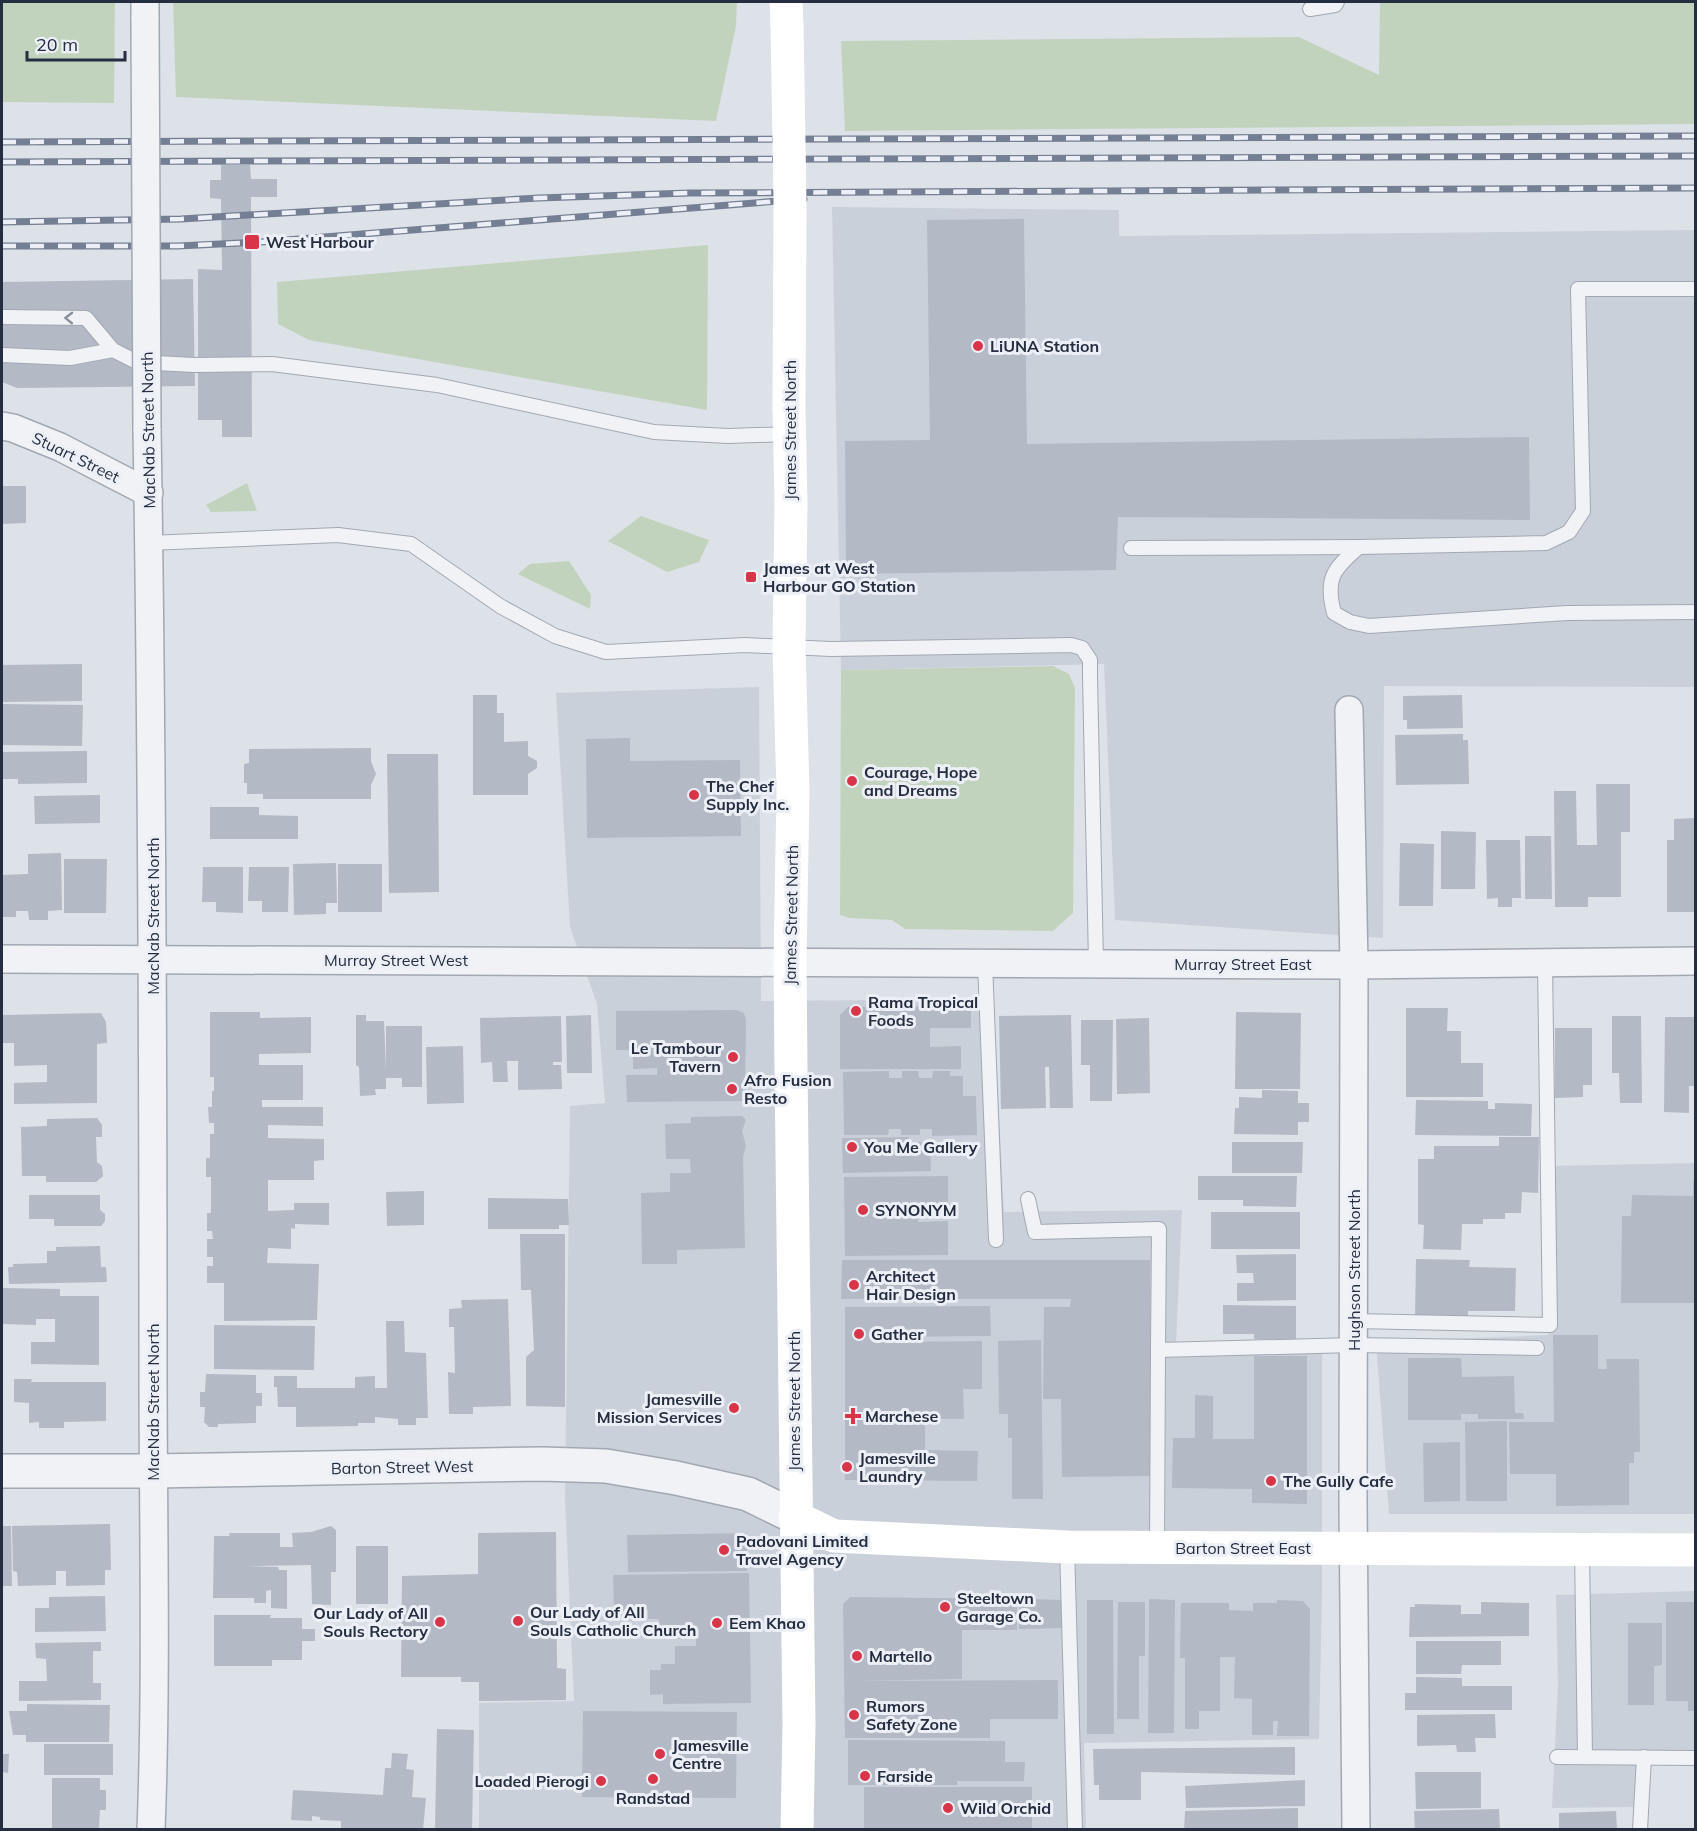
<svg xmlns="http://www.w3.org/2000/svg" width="1697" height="1831" viewBox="0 0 1697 1831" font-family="Mulish,sans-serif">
  <rect width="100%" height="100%" fill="#dde1e8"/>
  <g fill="#cad0da">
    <path d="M832,207L1119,210V236L1695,230V687L1384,686L1383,938L1115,920L1104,664L841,670Z"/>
    <path d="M759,687L761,1001L993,999L1004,1212L1182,1210L1176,1345L1322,1344V1591L1319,1739L1084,1743L1086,1829L479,1830V1703L574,1701L565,1497L570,1106L605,1103L597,1004L570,927L556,693Z"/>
    <path d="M1695,1163V1514H1389L1376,1342L1548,1335L1549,1166Z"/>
    <path d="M1695,1591V1763L1637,1762L1635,1807L1552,1808L1558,1684L1556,1595Z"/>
  </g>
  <g fill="#c2d3bd">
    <path d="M2,2H115L114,103L2,102Z"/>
    <path d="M173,2H737L736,26L716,121L176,97Z"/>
    <path d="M1380,2H1695V124L845,131L841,41L1299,37L1379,75Z"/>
    <path d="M708,245L707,410L309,340L278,324L277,282Z"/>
    <path d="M247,483L257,511L211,512L206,505Z"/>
    <path d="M641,516L709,540L699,562L667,572L608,541Z"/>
    <path d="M569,561L591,595L590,609L518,574L530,564Z"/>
    <path d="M1053,666L1069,674L1075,688L1073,913L1053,931L905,929L892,920L849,918L840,915L841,670Z"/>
  </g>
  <g fill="#b3bac5">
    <path d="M221,165H250L251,179H277V197H251L252,437H222V420H198V269L222,270L221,199L210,198V180H221Z"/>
    <path d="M1024,219L1027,444L1529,437L1530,520L1118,517L1116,570L846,574L845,441L930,440L927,220Z"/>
    <path d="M193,279L195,386L17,388L2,382V282Z"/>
    <path d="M2,486H26V523L2,524Z"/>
    <path d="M82,664V701L2,702V665Z"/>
    <path d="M473,695H497V713H504V742L528,741V756L537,761V768L528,774V795H473Z"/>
    <path d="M1462,695L1463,728L1407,729V720H1403V696Z"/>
    <path d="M2,704L83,705L82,746L2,745Z"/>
    <path d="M1463,734V740H1468L1469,784L1396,785L1395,735Z"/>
    <path d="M630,738V761L740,760L741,836L587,838L586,739Z"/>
    <path d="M371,748V761L376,774L371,785V799H263V794H247V783H244V764L249,763V749Z"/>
    <path d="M87,751V783L18,784V779H2V752Z"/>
    <path d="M387,754H438L439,892L389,893Z"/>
    <path d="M1596,784H1630V832H1621V897H1588V907H1555L1554,791H1576L1577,845H1597Z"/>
    <path d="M100,795V823L35,824L34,796Z"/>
    <path d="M210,807H259V815L298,816V839H210Z"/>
    <path d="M1696,818V912H1667V840H1674V819Z"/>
    <path d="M1441,831L1476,832L1475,889H1441Z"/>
    <path d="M1525,836H1551L1552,899H1525Z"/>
    <path d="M1486,840H1520L1521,898H1512V907H1498V898L1487,899Z"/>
    <path d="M1400,843L1434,844L1433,906H1399Z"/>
    <path d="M61,853L62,910L48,911V920H29L28,911H16V917H2V875L28,874V854Z"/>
    <path d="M64,859H107L106,913H64Z"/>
    <path d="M336,863L337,903H326V914L294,915L293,864Z"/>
    <rect x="338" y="864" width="44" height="48"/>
    <path d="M203,867H243V913L216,912V902H202Z"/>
    <path d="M249,867H289L288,912H262V901H248Z"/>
    <path d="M971,1006V1028H930V1047L961,1046V1069H840V1015L848,1007Z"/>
    <path d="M1406,1008H1448L1447,1031H1461V1063H1483V1097H1406Z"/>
    <path d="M736,1010L744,1013L746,1020L745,1101L627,1102L626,1075H657V1068L633,1069V1050H616V1011Z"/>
    <path d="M210,1012H260V1018L311,1017V1053L259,1054V1065H303V1100H262V1107H323V1126L268,1125V1138L324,1139V1160L314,1161V1180H268V1211L294,1210V1203H329V1225L295,1224V1229L291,1228V1249L268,1248L267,1263L319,1264L317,1320L224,1321V1283H207V1266H213V1257H207V1239H213L212,1231H207V1213H211V1177H206V1158H210V1134H214V1123H209L208,1107H212V1091H214V1077H210Z"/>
    <path d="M1236,1012L1301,1013L1300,1089H1235Z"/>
    <path d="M101,1013L106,1022L107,1043L97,1044V1103L14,1104V1083L47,1082V1065L14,1066V1043H2V1015Z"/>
    <path d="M356,1015H366V1021H384L386,1071V1026H422V1087H402V1078H386V1089H375L376,1095L360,1096L359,1067L356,1065Z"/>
    <path d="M591,1015L592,1073H567L566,1016Z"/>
    <path d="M1071,1015L1073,1108H1050L1049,1067H1045L1046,1108L1001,1109L999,1016Z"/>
    <path d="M561,1016L562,1062H553V1065H561L562,1089L518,1090V1061H507L508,1082H493L492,1062L481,1063L480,1018Z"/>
    <path d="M1612,1016H1641L1642,1103H1620L1619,1073H1612Z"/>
    <path d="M1665,1017H1696V1086H1689V1113L1664,1112Z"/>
    <path d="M1149,1018L1150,1093L1117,1094L1116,1019Z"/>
    <path d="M1081,1020H1113L1112,1101H1090V1065H1081Z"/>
    <path d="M1555,1028H1592V1085H1583V1097L1555,1098Z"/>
    <path d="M463,1046L464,1103L427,1104L426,1047Z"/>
    <path d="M889,1071V1078H902V1071H918L919,1078H932L933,1071H950V1076H963V1096H976L977,1135L932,1136V1129H920V1135H901V1129H889L888,1135H844L843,1072Z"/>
    <path d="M1262,1090L1298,1091V1103H1309V1122H1298V1135L1234,1134L1235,1108H1239V1097L1262,1098Z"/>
    <path d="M1416,1100L1488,1101V1109H1495V1103L1532,1104L1531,1136L1415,1135Z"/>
    <path d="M742,1116L746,1120L742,1131L746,1146L743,1157L745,1248L677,1250V1264H642L641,1193L670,1192V1173H691L690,1159H666L665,1124L691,1123V1117Z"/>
    <path d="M97,1118L102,1125V1137H96L97,1162L102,1166L103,1176L96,1182H46V1176H22L21,1127L47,1126V1119Z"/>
    <path d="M909,1137V1142H930L931,1171L843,1173L842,1138Z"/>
    <path d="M1499,1137H1539L1538,1193L1522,1192L1521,1213H1505V1219H1483V1224H1462L1461,1250L1423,1249L1424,1225L1418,1224V1159H1434V1146H1499Z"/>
    <path d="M1232,1142H1303L1302,1173H1232Z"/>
    <path d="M948,1176V1217H918V1222L948,1221V1255L845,1256L844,1177Z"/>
    <path d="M1198,1176H1297L1296,1207L1243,1206V1200H1198Z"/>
    <path d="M1693,1181H1696V1303H1621L1622,1216H1631L1632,1195L1693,1196Z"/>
    <path d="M424,1191V1225L387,1226L386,1192Z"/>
    <path d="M29,1195H100V1210L105,1214V1221L101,1226H54V1219H29Z"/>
    <path d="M488,1198L568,1199L569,1225H559V1229H488Z"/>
    <rect x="1211" y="1212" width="89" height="37"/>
    <path d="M520,1234H565V1407L526,1406V1357L534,1350L531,1290H521Z"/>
    <path d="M100,1246L101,1267H106L107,1282L9,1284L8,1267H13V1264L47,1263V1251H56V1247Z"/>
    <path d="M1296,1254V1300L1237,1301V1283H1254L1253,1273H1237L1236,1255Z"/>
    <path d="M1416,1259L1470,1260L1469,1267L1516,1268L1515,1311H1468V1319L1415,1318Z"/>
    <path d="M842,1260H1150V1476L1062,1477L1061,1399H1043L1044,1307H1070L1071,1299H841Z"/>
    <path d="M2,1288L60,1289V1296H99V1365L31,1364V1342H55V1319H36V1325L2,1324Z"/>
    <path d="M508,1299L511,1406L473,1407V1414H449L448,1372L455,1373L454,1327H449V1309L462,1308L461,1300Z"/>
    <path d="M1223,1305L1296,1306V1339H1254V1334H1223Z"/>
    <path d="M990,1306L991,1336L895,1337L894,1342L982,1341V1389H963L964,1419H925V1450L978,1451L977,1481L845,1480V1307Z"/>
    <path d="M386,1321H404L405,1352L426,1353L428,1418H416V1425H398V1419L375,1417V1423H358V1426L296,1427V1407H278L277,1387H274V1376H297V1388H355V1377L375,1376V1388H387Z"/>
    <path d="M214,1325L315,1326L314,1370L214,1369Z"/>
    <path d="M1553,1335H1598V1369H1607L1606,1359H1639L1640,1452H1634V1463H1629V1505L1556,1506V1474H1510L1509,1422H1554Z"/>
    <path d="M1041,1340L1043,1499H1012V1438H1008V1414H999L998,1341Z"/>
    <path d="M1254,1356H1307V1504L1252,1503V1489L1172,1488L1173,1438H1195V1395L1213,1396V1439H1254Z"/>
    <path d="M1408,1358H1461L1462,1377L1514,1376L1515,1413H1523L1524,1419H1478V1414H1461V1420H1408Z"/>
    <path d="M206,1374L256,1375V1393H262V1406H256V1423L218,1424V1427H209L204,1422L205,1407H200V1392H205Z"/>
    <path d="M14,1379H32L31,1382H106V1421L64,1422V1428H39V1422L29,1423V1403L14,1402Z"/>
    <path d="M1507,1421V1501H1466L1465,1422Z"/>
    <path d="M1460,1442V1501L1424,1502L1423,1443Z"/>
    <path d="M110,1524L111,1570H105V1585L66,1586V1571H56V1585L18,1586L17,1572L13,1571L12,1526Z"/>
    <path d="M2,1526H11L12,1586H2Z"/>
    <path d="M331,1526L336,1530V1572H331V1605L312,1604L311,1565L247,1566L278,1567L279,1570H287V1609L271,1608V1590L266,1591V1603H254V1598H213L214,1536H230L229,1533H280V1547H293L292,1533L311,1532Z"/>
    <path d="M556,1532L557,1668L566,1669V1700L479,1701V1682H461V1677H401L402,1576L478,1574V1533Z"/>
    <path d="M747,1533V1571L628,1572L627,1535Z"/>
    <rect x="356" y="1546" width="32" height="58"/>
    <path d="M749,1573L751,1703L663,1704V1694L650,1695V1670H661V1664H675V1646H696V1639H667V1634H660L659,1619H648V1610H614L613,1575Z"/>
    <path d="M105,1596L106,1631L35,1632V1608H49V1597Z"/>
    <path d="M850,1597L1017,1599V1630H962V1679L852,1681L1058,1680V1719H990V1738H845L843,1604Z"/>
    <path d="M1019,1599L1068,1600V1628L1019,1629Z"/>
    <path d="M1149,1599L1175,1600L1174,1733H1148Z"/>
    <path d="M1087,1600H1113L1114,1734H1087Z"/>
    <path d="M1277,1600L1303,1601L1310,1609L1309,1736H1277L1278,1721H1273V1735H1252V1699L1234,1698L1235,1657H1220V1711H1199V1729H1185V1658H1180L1181,1603H1229V1610L1253,1611V1603H1277Z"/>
    <path d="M1118,1602H1145V1656H1139V1719H1117Z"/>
    <path d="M1481,1602L1529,1603V1636L1409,1637L1410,1607H1415V1604L1461,1605V1614H1481Z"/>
    <path d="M1666,1602H1696V1711H1688V1701H1666Z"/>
    <path d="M214,1615H271L270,1618H302V1629H315V1641H302V1660H272V1666H214Z"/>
    <path d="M1628,1623H1662V1665L1654,1666V1705H1628Z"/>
    <path d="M1416,1641H1501V1665H1462L1461,1674H1416Z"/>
    <path d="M101,1642V1651H93V1683H101V1700L19,1701V1681H47L46,1659L36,1658L35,1643Z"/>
    <path d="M1416,1677L1462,1678V1686H1512V1710H1405V1693H1416Z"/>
    <path d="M27,1704L110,1705L109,1742H26V1735H13L9,1711H27Z"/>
    <path d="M583,1711L737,1712L736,1798L582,1797Z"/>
    <path d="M1495,1714L1496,1738H1475L1476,1752H1457L1456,1745L1417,1746V1715Z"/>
    <path d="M437,1729L474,1730L472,1830H435Z"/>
    <path d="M848,1740L1005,1741V1762H1025L1024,1781H957V1785H848Z"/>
    <rect x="44" y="1744" width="69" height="31"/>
    <path d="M1295,1747V1775L1141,1772V1800H1099V1785H1094L1093,1749Z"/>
    <path d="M392,1753L408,1754L406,1769L414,1770L412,1797L426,1798L423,1830H341V1821L320,1820V1817L312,1816V1821L291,1820L293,1790L383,1795L385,1768H391Z"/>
    <path d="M2,1754H9L8,1773L2,1772Z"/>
    <path d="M1415,1772H1481V1808L1416,1809Z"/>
    <path d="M52,1778H100V1790H106V1810H100L99,1828H52Z"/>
    <path d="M1305,1780V1806L1186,1808L1185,1786Z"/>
    <rect x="864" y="1787" width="168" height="43"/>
    <path d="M1298,1808V1830H1184L1185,1811Z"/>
    <path d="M1499,1809L1500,1830H1415L1414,1811Z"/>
    <path d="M1616,1811L1617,1830H1559V1813Z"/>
  </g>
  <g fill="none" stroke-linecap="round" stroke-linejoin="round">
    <g stroke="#a2a8b2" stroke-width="16">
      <g id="service">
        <path d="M1310,9L1335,5L1337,2"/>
        <path d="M1696,289H1578L1583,511L1569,532L1546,543L1359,547C1333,569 1325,579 1334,613L1350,622L1369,626L1567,613L1696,612"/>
        <path d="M2,317L86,318L113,350L137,362L194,365L272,364L437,385L654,432L728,436L790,434"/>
        <path d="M2,355L70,358L113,350"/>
        <path d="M149,543L338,535L411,544L500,606L555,636L606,652L745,645L831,649L1071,645L1082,648L1090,660V676L1096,963"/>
        <path d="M1131,548L1359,547"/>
        <path d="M985,963L996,1240"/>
        <path d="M1028,1199L1035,1232L1159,1229L1158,1350L1354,1345L1537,1348"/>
        <path d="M1354,1321L1550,1325L1545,963"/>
        <path d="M1067,1547L1075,1830"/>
        <path d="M1157,1548L1158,1350"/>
        <path d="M1582,1550L1585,1757"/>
        <path d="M1557,1757L1696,1758"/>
        <path d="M1640,1830L1644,1757"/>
      </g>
    </g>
    <g stroke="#a2a8b2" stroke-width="30">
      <g id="minor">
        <path d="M145,20V2"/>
        <path d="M2,426L13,428L60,447L149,493"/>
        <path d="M147,428C152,740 153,1052 153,1365C153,1520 157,1675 151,1830"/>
        <path d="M1349,710L1354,965L1353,1503L1356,1830"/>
        <path d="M2,959L1354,965L1696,961"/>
      </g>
    </g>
    <g stroke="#a2a8b2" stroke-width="36">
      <path id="tertiary" d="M2,1471H153L542,1464L606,1466L676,1478L748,1494L795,1517"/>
    </g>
    <use href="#service" stroke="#f0f2f6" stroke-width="14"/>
    <use href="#minor" stroke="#f0f2f6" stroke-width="27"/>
    <use href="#tertiary" stroke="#f0f2f6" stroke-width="33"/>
    <g stroke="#fff" stroke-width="33">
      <path d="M786,2L787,26"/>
      <path d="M789,408L791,504L789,647L793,791L790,962L791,1070L799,1724L797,1830"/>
      <path d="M795,1517L834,1536L1067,1547L1696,1550"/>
    </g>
    <g stroke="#757f93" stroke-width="7">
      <g id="rail">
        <path d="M2,142L1696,136"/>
        <path d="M2,162L1696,156"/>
        <path d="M2,222L181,219L539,198L690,193L1696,188"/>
        <path d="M2,246H178L261,242L804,199"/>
      </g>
    </g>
    <use href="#rail" stroke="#ecf0f6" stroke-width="4.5" stroke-dasharray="14" stroke-linecap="butt"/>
    <g stroke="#a2a8b2" stroke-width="30" stroke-linecap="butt">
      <path id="minor-bridge" d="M145,20L147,428"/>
    </g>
    <use href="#minor-bridge" stroke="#f0f2f6" stroke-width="27"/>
    <path stroke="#fff" stroke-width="33" d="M787,26L790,201L789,408"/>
  </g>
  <defs><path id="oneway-chevron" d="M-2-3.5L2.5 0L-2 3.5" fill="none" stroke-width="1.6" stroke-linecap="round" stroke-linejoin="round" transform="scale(1.5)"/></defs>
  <use stroke="#8a909b" href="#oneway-chevron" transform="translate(69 318) rotate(-179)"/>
  <g fill="#d93549" stroke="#ecf0f6" stroke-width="2">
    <rect x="244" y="234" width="16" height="16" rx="3"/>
    <circle cx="978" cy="346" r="6"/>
    <rect x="745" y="571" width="12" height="12" rx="3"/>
    <circle cx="852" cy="781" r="6"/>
    <circle cx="694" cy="795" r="6"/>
    <circle cx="856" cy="1011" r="6"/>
    <circle cx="733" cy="1057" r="6"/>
    <circle cx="732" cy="1089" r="6"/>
    <circle cx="852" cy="1147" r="6"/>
    <circle cx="863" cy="1210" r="6"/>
    <circle cx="854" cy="1285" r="6"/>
    <circle cx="859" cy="1334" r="6"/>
    <circle cx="734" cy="1408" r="6"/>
    <path d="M850 1407h6v6h6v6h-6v6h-6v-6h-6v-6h6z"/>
    <circle cx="847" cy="1467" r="6"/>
    <circle cx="1271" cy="1481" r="6"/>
    <circle cx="724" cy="1550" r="6"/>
    <circle cx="945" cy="1607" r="6"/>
    <circle cx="518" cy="1621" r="6"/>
    <circle cx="440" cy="1622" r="6"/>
    <circle cx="717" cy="1623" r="6"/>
    <circle cx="857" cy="1656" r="6"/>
    <circle cx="854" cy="1715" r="6"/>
    <circle cx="660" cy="1754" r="6"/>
    <circle cx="865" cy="1776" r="6"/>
    <circle cx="653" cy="1779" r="6"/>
    <circle cx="601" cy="1781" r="6"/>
    <circle cx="948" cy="1808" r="6"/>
  </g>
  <g text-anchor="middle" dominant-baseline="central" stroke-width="6" stroke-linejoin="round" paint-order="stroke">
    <g font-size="16" font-weight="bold" fill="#252e40" stroke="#ecf0f6" text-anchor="start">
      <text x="266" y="242">West Harbour</text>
      <text x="990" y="346">LiUNA Station</text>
      <text x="763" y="568">James at West<tspan x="763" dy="18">Harbour GO Station</tspan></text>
      <text x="864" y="772">Courage, Hope<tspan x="864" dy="18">and Dreams</tspan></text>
      <text x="706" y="786">The Chef<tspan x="706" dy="18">Supply Inc.</tspan></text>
      <text x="868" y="1002">Rama Tropical<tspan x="868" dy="18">Foods</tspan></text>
      <text x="721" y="1048" text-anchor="end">Le Tambour<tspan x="721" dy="18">Tavern</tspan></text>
      <text x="744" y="1080">Afro Fusion<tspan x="744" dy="18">Resto</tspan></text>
      <text x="864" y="1147">You Me Gallery</text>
      <text x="875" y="1210">SYNONYM</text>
      <text x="866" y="1276">Architect<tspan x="866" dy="18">Hair Design</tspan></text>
      <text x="871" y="1334">Gather</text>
      <text x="722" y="1399" text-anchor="end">Jamesville<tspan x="722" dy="18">Mission Services</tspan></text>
      <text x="865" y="1416">Marchese</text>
      <text x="859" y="1458">Jamesville<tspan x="859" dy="18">Laundry</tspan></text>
      <text x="1283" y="1481">The Gully Cafe</text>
      <text x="736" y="1541">Padovani Limited<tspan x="736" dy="18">Travel Agency</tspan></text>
      <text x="957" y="1598">Steeltown<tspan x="957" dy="18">Garage Co.</tspan></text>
      <text x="530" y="1612">Our Lady of All<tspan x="530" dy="18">Souls Catholic Church</tspan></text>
      <text x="428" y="1613" text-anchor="end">Our Lady of All<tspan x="428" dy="18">Souls Rectory</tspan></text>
      <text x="729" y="1623">Eem Khao</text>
      <text x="869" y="1656">Martello</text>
      <text x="866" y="1706">Rumors<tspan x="866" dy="18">Safety Zone</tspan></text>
      <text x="672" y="1745">Jamesville<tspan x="672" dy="18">Centre</tspan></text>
      <text x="877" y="1776">Farside</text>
      <text x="589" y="1781" text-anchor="end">Loaded Pierogi</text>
      <text x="653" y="1798" text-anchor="middle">Randstad</text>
      <text x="960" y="1808">Wild Orchid</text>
    </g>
    <g font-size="16" fill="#252e40" stroke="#ecf0f6">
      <text transform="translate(148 430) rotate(-91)">MacNab Street North</text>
      <text transform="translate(790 430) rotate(-90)">James Street North</text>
      <text transform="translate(76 457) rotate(26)">Stuart Street</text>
      <text transform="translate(791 915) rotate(-89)">James Street North</text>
      <text transform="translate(153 916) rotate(-90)">MacNab Street North</text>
      <text x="396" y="960">Murray Street West</text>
      <text x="1243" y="964">Murray Street East</text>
      <text transform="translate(1354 1270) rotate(-90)">Hughson Street North</text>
      <text transform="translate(794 1401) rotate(-90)">James Street North</text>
      <text transform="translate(153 1402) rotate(-90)">MacNab Street North</text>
      <text transform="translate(402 1467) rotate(-1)">Barton Street West</text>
      <text x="1243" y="1548">Barton Street East</text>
    </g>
  </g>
  <rect width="1697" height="1831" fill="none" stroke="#252e40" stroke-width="6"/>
  <path d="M27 51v9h98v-9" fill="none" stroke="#252e40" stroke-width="3"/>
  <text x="36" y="51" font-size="18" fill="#252e40" stroke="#ecf0f6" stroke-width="4.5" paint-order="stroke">20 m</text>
</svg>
